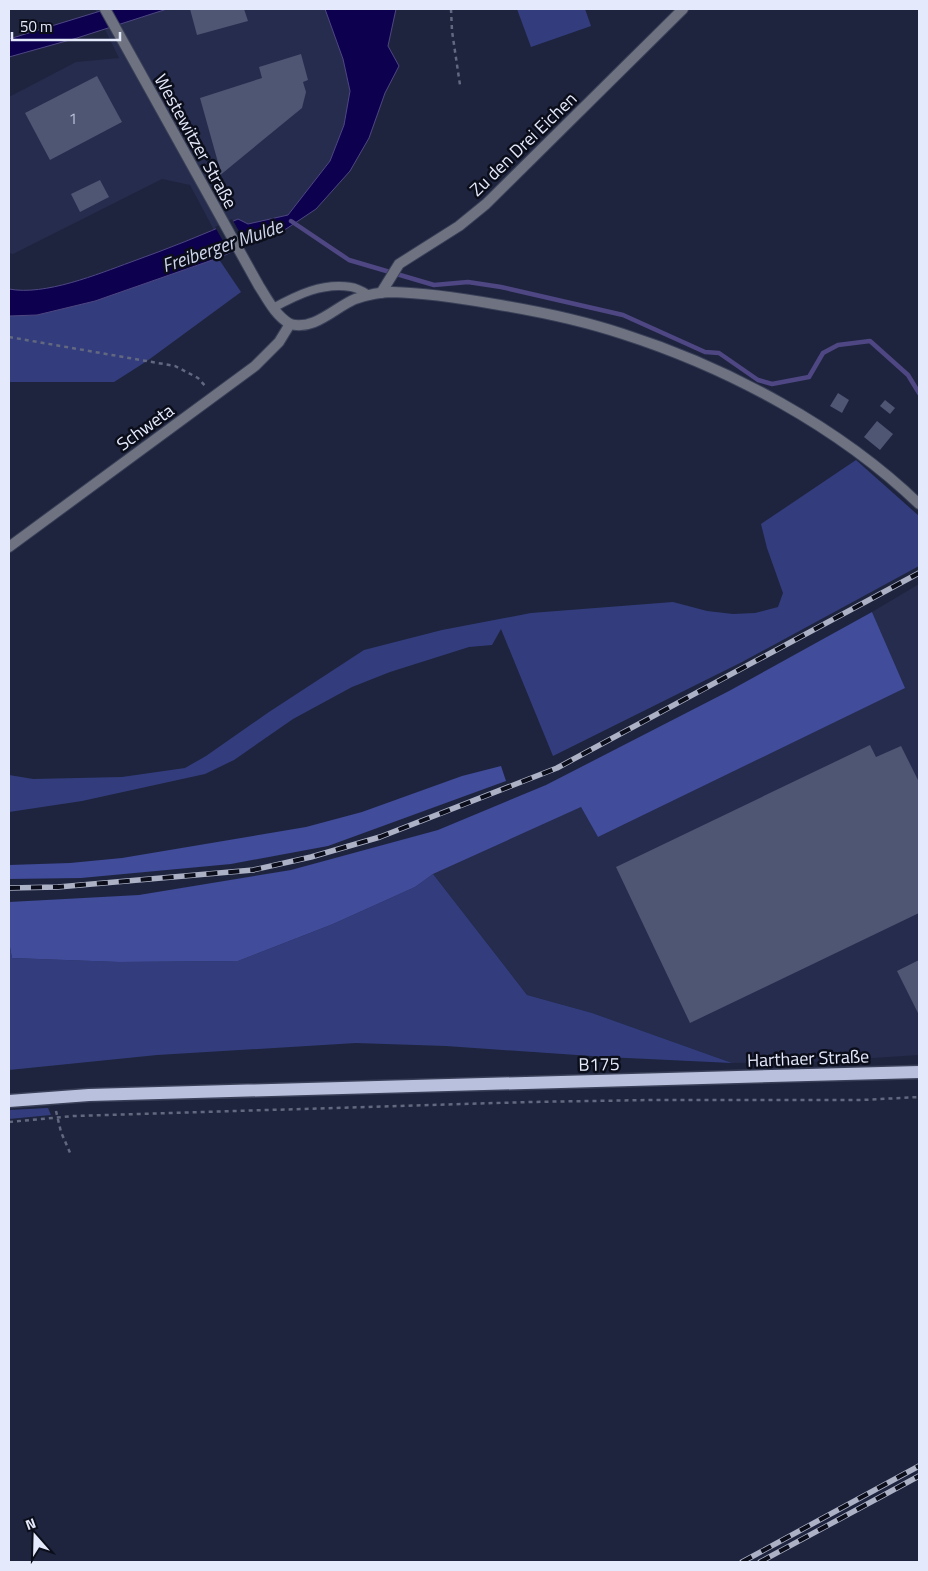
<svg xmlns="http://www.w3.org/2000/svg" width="928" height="1571" viewBox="0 0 928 1571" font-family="'Titillium Web',sans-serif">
  <rect width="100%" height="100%" fill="#1e243e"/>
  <g fill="#262c4d">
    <path d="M95,9H325L343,59L350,91L344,125L330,161L288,215L248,224L238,220L214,230L190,185L162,179L13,254L9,253V97L76,62L119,58Z"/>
    <path d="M919,584V1055L811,1062L732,1063L592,1013L527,995L433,874L581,807L598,837L904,688L872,612Z"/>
  </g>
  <g fill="#333d7d">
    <path d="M517,9H585L591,26L531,47Z"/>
    <path d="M218,258L241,292L147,361L114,382H9V316L37,315L95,301Z"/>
    <path d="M856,460L919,516V566L742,662L553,756L501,629L492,645L469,647L390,672L352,687L293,719L234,760L205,774L82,801L9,812V775L33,779L122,777L185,768L206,756L269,712L364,650L442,630L531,613L673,602L707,611L733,614L755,613L778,607L783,593L767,548L761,524Z"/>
    <path d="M433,874L527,995L592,1013L732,1063L606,1057L446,1046L356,1043L157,1055L9,1070V942L12,958L120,962L238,961L333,924L415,887Z"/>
    <path d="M48,1108L51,1115L9,1119V1110Z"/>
  </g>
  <g fill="#414c9b">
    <path d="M872,612L905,688L598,837L581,807L433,874L415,887L333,924L238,961L119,962L12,958L9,942V902L139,895L291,870L438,830L546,785L729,691Z"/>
    <path d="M501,766L506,781L328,846L231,864L81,878L9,879V865L70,863L122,858L306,827L362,812L462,776Z"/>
  </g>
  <g fill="#0d014f" stroke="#4e4783">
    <path d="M107,9H167L77,38L9,57V39Z"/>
    <path d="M325,9H396L388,46L399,66L385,93L369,138L350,171L316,209L286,229L218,258L95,301L37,315L9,316V289C45,296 98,274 131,262C167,249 203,235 238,219L248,224L288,215L330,161L344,125L350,91L343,59Z"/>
  </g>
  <path fill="#1e243e" d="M232,219L248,247L231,255L215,227Z"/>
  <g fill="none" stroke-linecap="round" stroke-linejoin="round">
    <path stroke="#4e4783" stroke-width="4.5" d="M291,221L349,260L434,285L468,282L501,287L623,315L705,352L719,353L758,380L772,384L809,377L823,353L838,345L870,341L908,375L919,393"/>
  </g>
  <g fill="#4f5674">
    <path d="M190,9H244L248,21L197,35Z"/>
    <path d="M301,54L308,80L303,82L306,92L302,108L213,181L207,174L219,166L200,98L262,78L259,67Z"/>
    <path d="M97,76L122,122L50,160L25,113Z"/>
    <path d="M100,180L109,197L80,212L71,194Z"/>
    <path d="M838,393L849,400L842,413L830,406Z"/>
    <path d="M885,400L895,408L890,414L880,406Z"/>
    <path d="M877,421L893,434L880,450L864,437Z"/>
    <path d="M870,745L876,757L901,746L919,782V913L690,1023L616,867Z"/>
    <path d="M919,960V1015L897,971Z"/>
  </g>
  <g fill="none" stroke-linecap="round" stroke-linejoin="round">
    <g stroke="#3a4058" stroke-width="10">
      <path id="service" d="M273,308C297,295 323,282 351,287C358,288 364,292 369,295"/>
    </g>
    <g stroke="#3a4058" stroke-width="12">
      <g id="minor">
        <path d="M381,293L399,264L459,226L486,204L683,9"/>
        <path d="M290,324C314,331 334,308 355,299C367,295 380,292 392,292C426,293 460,298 494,304C537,311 581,320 623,334C729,368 839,427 919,504"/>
      </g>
    </g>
    <g stroke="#3a4058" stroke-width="12">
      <path id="tertiary" d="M9,547L255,366L279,342L290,324C275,315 268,300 259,286L105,9"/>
    </g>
    <g stroke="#3a4058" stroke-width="15">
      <path id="primary" d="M9,1101L89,1095L919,1072"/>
    </g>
    <g stroke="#62687f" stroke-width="2.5" stroke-dasharray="4 4" stroke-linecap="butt">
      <path d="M451,9L452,31L460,85"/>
      <path d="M9,337L175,366L198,378L207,388"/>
      <path d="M56,1111L61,1132L71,1155"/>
      <path d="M9,1122L73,1116L529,1102L651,1100H862L919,1097"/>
    </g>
    <use href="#service" stroke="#6f7381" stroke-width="8"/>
    <use href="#minor" stroke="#6f7381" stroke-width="10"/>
    <use href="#tertiary" stroke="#6f7381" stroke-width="10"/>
    <use href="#primary" stroke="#b9c0de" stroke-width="12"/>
    <g stroke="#acb1c6" stroke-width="5.5">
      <g id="rail">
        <path d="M9,888L58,887L253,870L311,857L380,837L557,768L919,573"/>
        <path d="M742,1562L919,1466"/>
        <path d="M760,1562L919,1476"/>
      </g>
    </g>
    <use href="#rail" stroke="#0b0e1a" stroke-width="4" stroke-dasharray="11" stroke-linecap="butt"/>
  </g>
  <g text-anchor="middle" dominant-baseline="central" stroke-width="5" stroke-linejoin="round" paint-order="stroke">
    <g font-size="15" fill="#bfc4d9">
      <text x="73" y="118">1</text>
    </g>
    <g font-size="18" fill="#e4e9fb" stroke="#0b0e1a">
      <text transform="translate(196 141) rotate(61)">Westewitzer Straße</text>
      <text transform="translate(523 144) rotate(-44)">Zu den Drei Eichen</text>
      <text transform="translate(145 427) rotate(-36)">Schweta</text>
      <text transform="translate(808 1058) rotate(-2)">Harthaer Straße</text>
      <text transform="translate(599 1064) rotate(-1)">B175</text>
    </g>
    <g font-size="19" font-style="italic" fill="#cfd5eb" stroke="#0b0e1a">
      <text transform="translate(222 245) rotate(-19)">Freiberger Mulde</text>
    </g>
  </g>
  <rect width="928" height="1571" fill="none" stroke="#e4e9fb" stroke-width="20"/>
  <g transform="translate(35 1536) rotate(340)" stroke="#0b0e1a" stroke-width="4" paint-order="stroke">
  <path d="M0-4L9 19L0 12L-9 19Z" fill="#e4e9fb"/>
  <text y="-8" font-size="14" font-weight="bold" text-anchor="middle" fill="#e4e9fb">N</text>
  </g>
  <path d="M12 32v8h108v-8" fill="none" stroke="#e4e9fb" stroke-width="2.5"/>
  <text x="20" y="32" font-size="15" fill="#e4e9fb" stroke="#0b0e1a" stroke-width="4" paint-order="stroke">50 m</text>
</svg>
